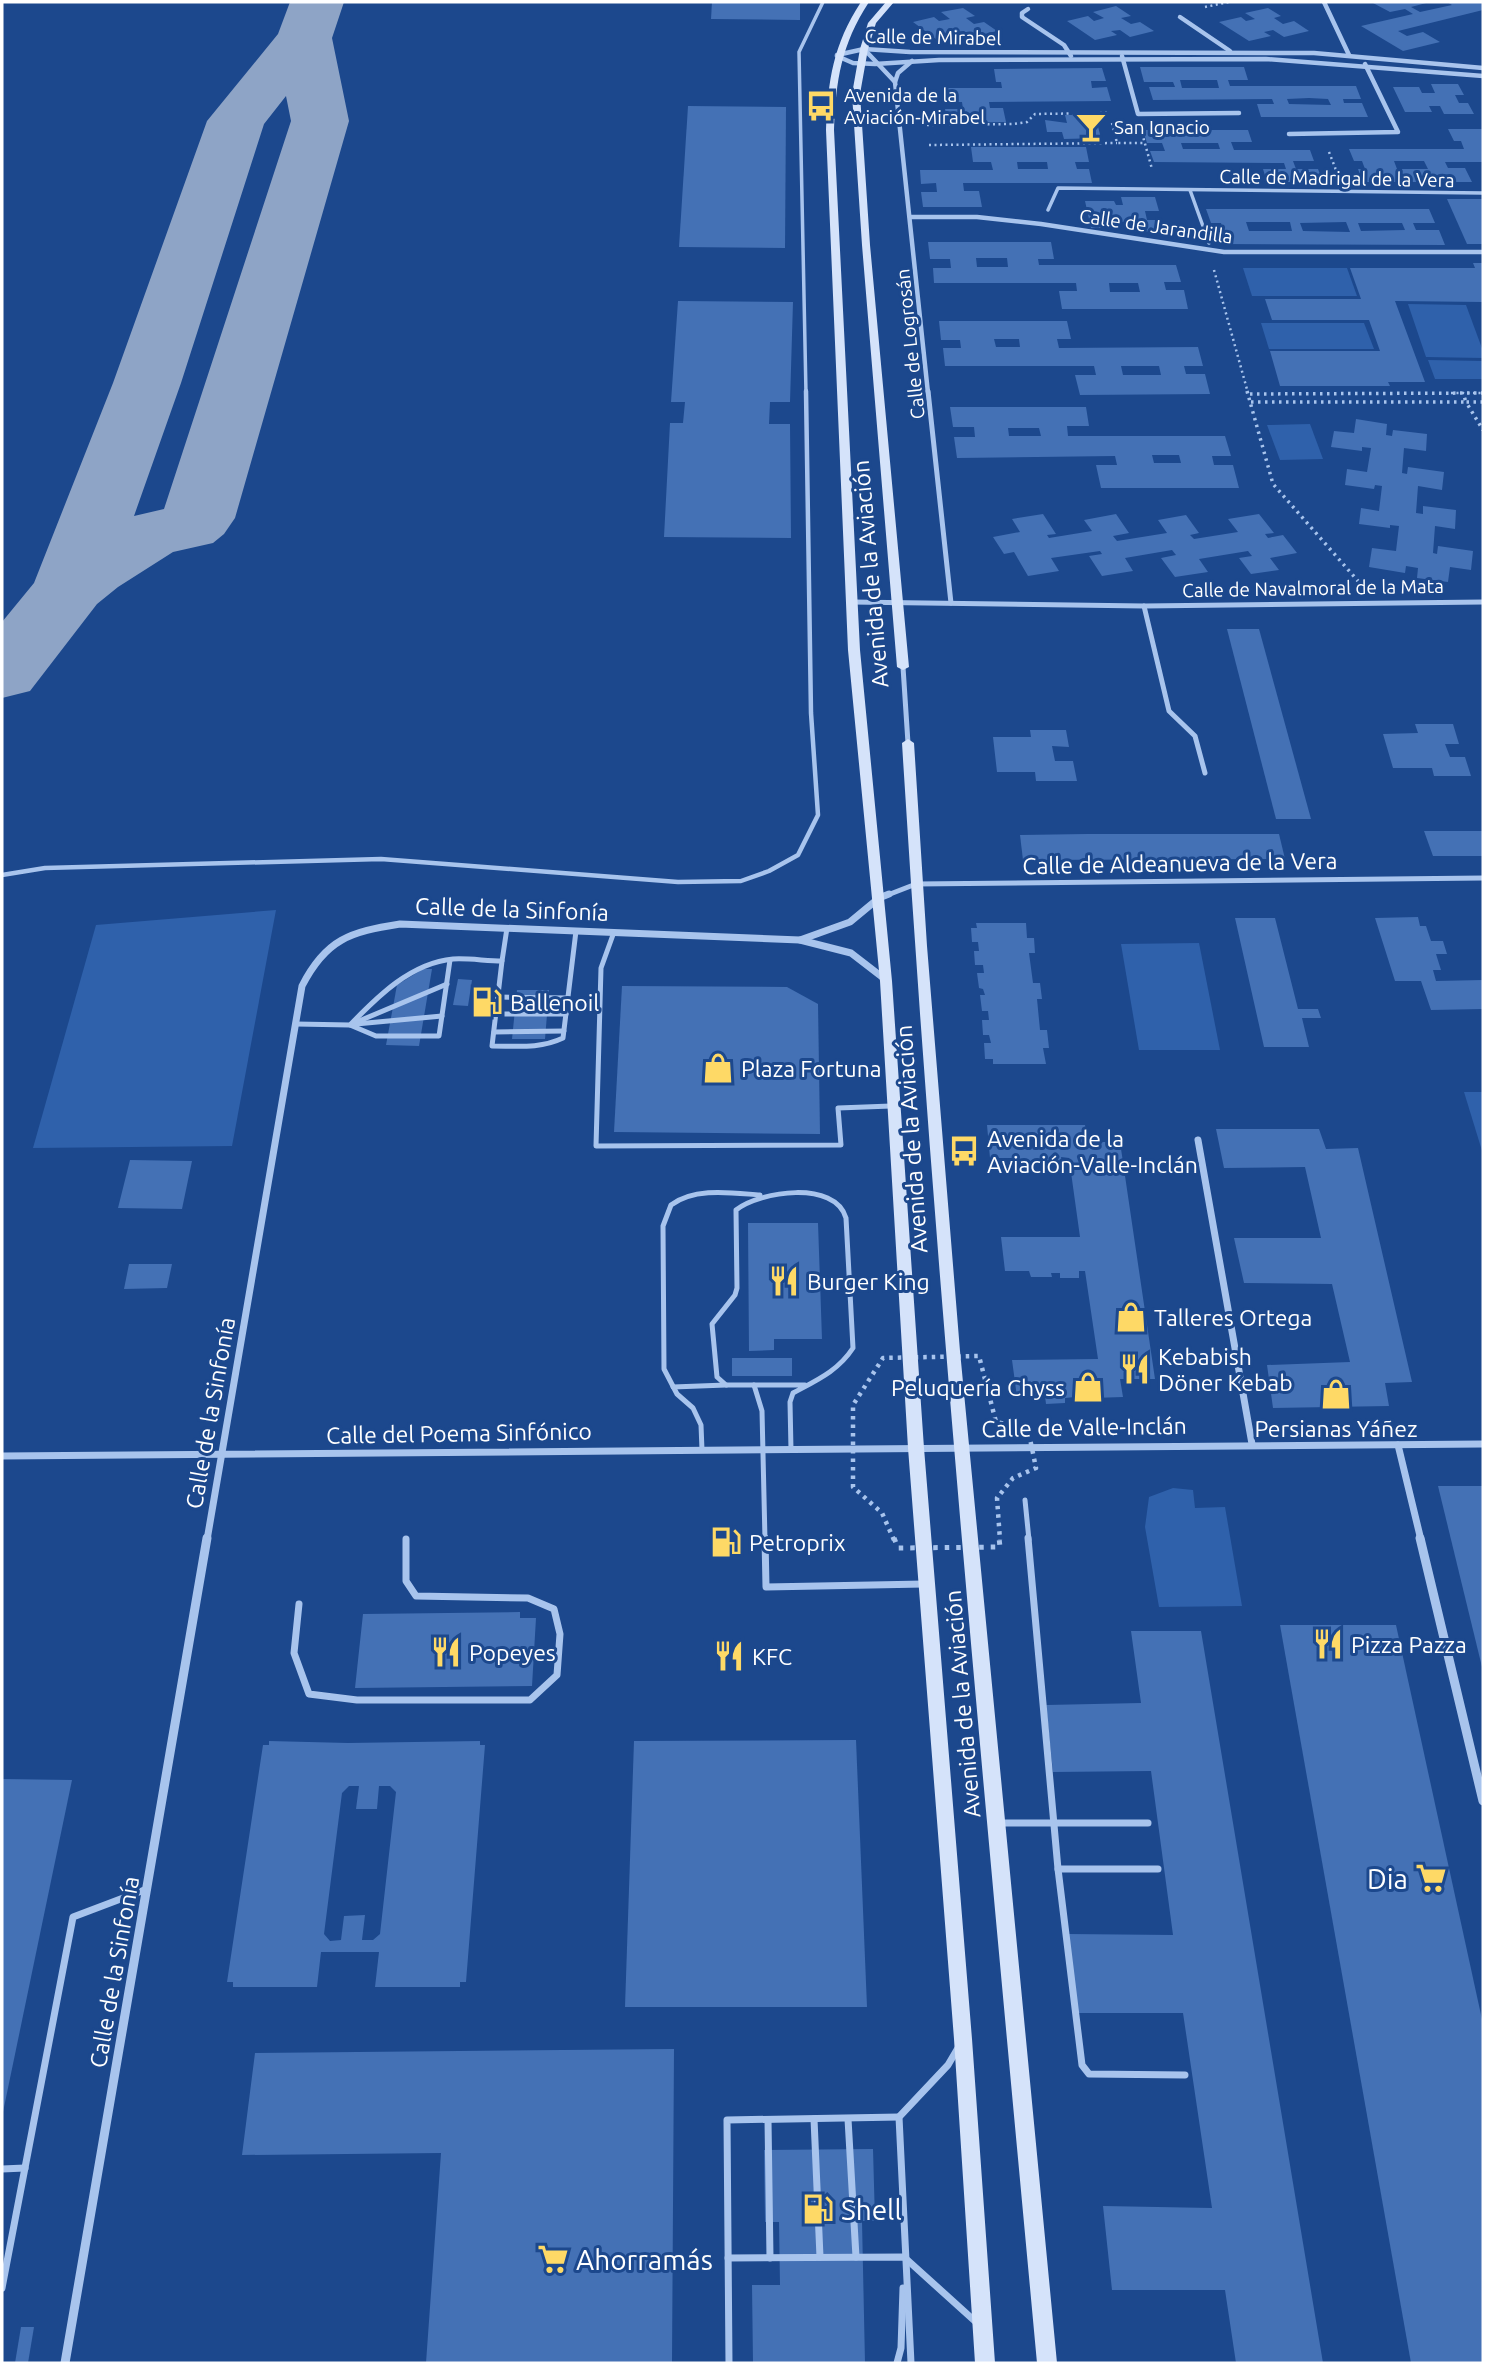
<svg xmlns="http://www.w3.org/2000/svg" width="1485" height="2365" viewBox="0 0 1485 2365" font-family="Ubuntu,sans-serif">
  <rect width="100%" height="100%" fill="#1c488d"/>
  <g fill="#2f61ab">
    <path d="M1243,268H1347L1357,296H1252Z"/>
    <path d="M1408,304L1466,305L1483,351V358L1426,357Z"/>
    <path d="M1261,323H1364L1374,349H1269Z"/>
    <path d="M1428,360L1483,361V379H1435Z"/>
    <path d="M1310,424L1323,459L1280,460L1267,425Z"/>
    <path d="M276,910L232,1146L33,1148L96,925Z"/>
    <path d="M1199,943L1220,1050H1139L1121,944Z"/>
    <path d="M1464,1092H1483V1154Z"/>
    <path d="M1173,1488L1193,1490L1195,1508L1225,1507L1242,1606L1159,1607L1145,1527L1149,1497Z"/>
  </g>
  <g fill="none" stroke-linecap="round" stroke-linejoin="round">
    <path fill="#8ea4c6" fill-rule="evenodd" d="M290,2H344L332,38L349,121L235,518L224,534L213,543L173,552L118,587L97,604L30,691L2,698V622L34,583L113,383L207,121L278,34ZM286,96L291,121L164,509L134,516L181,383L264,124Z"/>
  </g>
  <g fill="#4471b5" fill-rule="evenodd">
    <path d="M712,2H800V20L711,19Z"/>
    <path d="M1379,2H1430L1411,7L1420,12L1452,5L1447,2H1483V10L1398,31L1407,36L1423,32L1440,42L1403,51L1361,26L1413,14L1405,9L1390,12L1373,3Z"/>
    <path d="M1116,6L1131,16L1121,18L1131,24L1140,22L1154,31L1130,37L1120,30L1111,31L1117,35L1095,40L1067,21L1088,16L1094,21L1104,18L1093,12Z"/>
    <path d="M963,8L975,16L966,18L974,24L984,22L997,31L972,37L964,31L955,32L961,37L940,42L913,22L934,17L939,21L950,19L941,12Z"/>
    <path d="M1268,8L1281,16L1274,18L1283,24L1294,21L1309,31L1284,37L1273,30L1264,32L1271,36L1249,41L1219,22L1241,17L1246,21L1255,19L1245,13Z"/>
    <path d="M1140,67H1244L1248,80H1228L1230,86H1356L1361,99H1343L1344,103H1362L1368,117H1261L1257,104H1274L1272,99L1153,100L1149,87H1175L1173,82H1144ZM1180,80H1217L1219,88H1182ZM1309,98L1328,99L1331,105L1289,104L1287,99Z"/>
    <path d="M1102,68L1106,81H1091L1092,88L1107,87L1111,101L989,102L990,108H1003L1006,122L948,123L945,109H963L962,102H945L942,88H1002L1001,82H996L994,69Z"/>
    <path d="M1431,84H1458L1464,95H1455L1459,103H1468L1474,114H1444L1440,106H1429L1432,112H1405L1393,87H1419L1422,93H1435Z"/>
    <path d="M688,106L786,107L785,248L679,247Z"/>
    <path d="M1065,115H1095L1101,138L1064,139L1062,132H1047L1045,120L1067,123Z"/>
    <path d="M1448,129H1483V162H1445L1448,168H1465L1472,182H1363L1358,169H1365L1362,161H1354L1349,149H1464L1461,141H1454ZM1394,161H1424L1428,169H1397Z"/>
    <path d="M1143,130H1248L1252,142H1231L1234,150H1310L1314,161H1293L1296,169H1318L1323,182H1267L1263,169H1286L1284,163L1154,162L1150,151H1165L1162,143H1147ZM1181,143H1218L1220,149H1183Z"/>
    <path d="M971,147H1086L1089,162H1075L1077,169H1089L1092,183H963L964,191H979L982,207H923L921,192H937L936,183L921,184L920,170H993L991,162H973ZM1017,162H1047L1048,169H1018Z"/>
    <path d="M1121,197H1155L1159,211H1145L1147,220H1159L1162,232H1134L1132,222H1116L1117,228H1091L1085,201H1114L1116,205H1123Z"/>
    <path d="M1447,199H1483V244H1467Z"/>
    <path d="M1206,209H1429L1435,223H1413L1416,230H1439L1445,245L1219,244L1215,231H1223L1221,223H1211ZM1246,222H1290L1292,231H1249ZM1346,222L1350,232L1303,231L1300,223ZM1358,223H1402L1405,230L1361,231Z"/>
    <path d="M928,242H1051L1054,259H1038L1039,265H1176L1181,282H1164L1166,290H1184L1188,309H1062L1059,291H1077L1076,283H934L933,268H951L950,259H930ZM976,258H1007L1008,267H977ZM1109,283H1138L1140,292H1110Z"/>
    <path d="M1473,263H1483V302L1395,301L1425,382H1388L1390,386H1280L1270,351H1380L1369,320H1272L1265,299H1361L1350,268H1475Z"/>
    <path d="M678,301L793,302L790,402H770L769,424H790L791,538L664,537L670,423H683L685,402H671Z"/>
    <path d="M939,321H1067L1071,339H1057L1059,348L1198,347L1203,366H1184L1186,374H1205L1210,394L1080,395L1075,375H1096L1094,366H945L943,348H961L960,340H941ZM994,339H1019L1020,347H996ZM1121,366H1159L1161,375H1123Z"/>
    <path d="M950,407H1086L1089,426H1067L1068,436H1225L1231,456H1212L1214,465H1233L1239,488H1101L1096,465H1117L1115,456L957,458L954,437H975L974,427H953ZM1008,428H1039L1041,436H1009ZM1152,455H1179L1181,463H1154Z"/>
    <path d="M1356,419L1387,424L1386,435L1392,436L1393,430L1427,434L1426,451L1404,448L1402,473L1407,474L1408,467L1444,472L1442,490L1418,486L1416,513L1423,514V506L1456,510L1455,529L1435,526L1433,553L1437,554L1438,546L1473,551L1471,570L1450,567L1448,582L1417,578L1418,568L1406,566L1405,573L1369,567L1372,548L1396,551L1399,526L1390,525V528L1359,524L1361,508L1379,511L1382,486L1375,485L1374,489L1345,485L1347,469L1367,472L1371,448L1362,447V451L1331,447L1334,431L1354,433Z"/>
    <path d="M1043,514L1056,534L1047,535L1049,538L1092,531L1084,520L1116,514L1129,533L1113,536L1117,541L1167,533L1158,520L1186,515L1199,533L1190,535L1194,539L1238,532L1228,519L1259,514L1274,533L1265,534L1268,538L1283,535L1297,553L1270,558L1279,570L1251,574L1239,558L1252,556L1248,551L1199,559L1208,572L1175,577L1161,558L1176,555L1172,550L1125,558L1133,571L1102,576L1089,556L1102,554L1100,551L1051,558L1059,571L1028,576L1014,552L1004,554L993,537L1020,532L1012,519Z"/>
    <path d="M1227,629H1259L1311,819H1276Z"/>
    <path d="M1415,724H1453L1459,744H1445L1450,757H1465L1471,776H1434L1432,768H1393L1383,734L1418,733Z"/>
    <path d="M1030,730H1066L1069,747L1052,746L1055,761H1073L1077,781H1036L1035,772H997L993,737H1031Z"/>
    <path d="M1424,831H1483V856H1433Z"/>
    <path d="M1087,834H1279L1285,859L1023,860L1020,835Z"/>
    <path d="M1418,917L1420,926H1426L1431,941H1443L1447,954H1436L1441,970H1433L1436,981L1483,980V1009L1431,1010L1421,981H1395L1375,918Z"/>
    <path d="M1235,918H1275L1298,1009H1318L1321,1018H1302L1309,1047H1264Z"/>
    <path d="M976,923H1026L1027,938H1034L1035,953H1029L1033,983H1040L1042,999H1037L1040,1030H1047L1049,1048H1043L1046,1064H993V1059H985L984,1043H991L989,1035H983L982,1020H989L988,1011H982L980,995H985L983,989L979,988L977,973H984L983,965H975L974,951H979L978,942H972L971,928H977Z"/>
    <path d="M423,969H432L419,1046L386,1045L397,985Z"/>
    <path d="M458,979L472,980L468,1006L453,1005Z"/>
    <path d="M622,986L787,987L818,1004L820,1134L614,1132Z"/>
    <path d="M517,990H549L545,1039H512Z"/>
    <path d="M987,1125H1085L1088,1142H1120L1155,1379H1120L1123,1397L1093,1398L1095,1402L1076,1403L1075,1397L1065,1398V1403L1046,1404L1045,1396L1017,1397L1012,1360L1098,1359L1085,1271H1079V1278H1060V1273H1051L1052,1277H1031L1029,1271H1005L1001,1237H1080L1069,1158L1061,1157L1062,1164H1017V1158H990Z"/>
    <path d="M1216,1129H1319L1326,1149L1358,1148L1412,1382L1385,1383L1389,1406L1273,1408L1267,1365L1350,1362L1332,1284L1244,1283L1234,1238H1321L1305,1167L1224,1168Z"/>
    <path d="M130,1160L192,1161L182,1209L118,1208Z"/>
    <path d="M748,1223H818L822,1339H774V1350L749,1351Z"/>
    <path d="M129,1264H172L167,1288L124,1289Z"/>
    <rect x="732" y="1358" width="60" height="18"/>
    <path d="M1438,1486H1483V1667H1482Z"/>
    <path d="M520,1612V1618H536L532,1686L355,1688L363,1614Z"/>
    <path d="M1280,1625H1396L1483,2024V2363H1411Z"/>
    <path d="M1131,1631H1201L1323,2363H1236L1225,2290H1112L1103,2206L1212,2208L1183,2013H1078L1067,1934L1173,1935L1151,1771L1053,1772L1046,1705L1141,1703Z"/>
    <path d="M856,1740L867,2007H625L634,1741Z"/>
    <path d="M269,1741L348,1743L480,1741V1745H485L466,1982H460V1987H375L379,1952H321L317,1987H233V1982H227L263,1745H269ZM349,1786H359L356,1809H377L379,1786H390L396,1792L380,1934L373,1940H362L365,1915L344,1916L341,1940L330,1941L324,1934L342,1793Z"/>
    <path d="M2,1779L72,1780L3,2112H2Z"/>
    <path d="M674,2049L672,2363H426L441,2153L242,2155L255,2053Z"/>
    <path d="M873,2149L875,2221H862L865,2363H753L752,2285H780L779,2222H765L764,2150Z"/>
    <path d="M21,2327H34L28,2363H15Z"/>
  </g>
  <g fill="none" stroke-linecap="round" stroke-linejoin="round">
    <g stroke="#a8c4ed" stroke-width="2.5" stroke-dasharray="2 3.5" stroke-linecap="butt">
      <path d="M1205,7L1229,2"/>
      <path d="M1112,123L1117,143H1144"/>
      <path d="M927,125L1013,124L1027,122L1035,114L1109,113"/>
      <path d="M1142,133L1152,169"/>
      <path d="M929,145L1117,143"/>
      <path d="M1329,152L1336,170"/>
      <path d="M1214,270L1248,393"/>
      <path d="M1451,393H1483"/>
    </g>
    <g stroke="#a8c4ed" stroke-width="3.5" stroke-dasharray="2.5 4.5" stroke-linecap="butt">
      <path d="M1247,391L1273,484L1358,581"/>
      <path d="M1250,394L1483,393"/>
      <path d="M1251,402H1466L1463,393"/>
      <path d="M1483,402H1466L1483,430"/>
    </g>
    <path stroke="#a8c4ed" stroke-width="4.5" stroke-dasharray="3.5 5" stroke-linecap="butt" d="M894,1540L882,1513L853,1487V1405L883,1358L979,1356L996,1422L1028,1429L1036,1468L1013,1478L997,1498L1000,1540"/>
    <path stroke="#a8c4ed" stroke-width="5" stroke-dasharray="4.5 7" stroke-linecap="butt" d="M894,1538L898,1548L1000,1547L999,1538"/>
    <path stroke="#a8c4ed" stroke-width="3.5" d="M806,393L799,52L823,2"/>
    <path stroke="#a8c4ed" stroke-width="4.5" d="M2,875L45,868L381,859L678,882L741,881L769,871L798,855L818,815L811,713L806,391"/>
    <g stroke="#a8c4ed" stroke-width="5">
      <path d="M614,932L601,968L596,1146L841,1145L838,1108L891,1106"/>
      <path d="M502,961L492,1046C517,1046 540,1049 563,1038L576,931"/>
      <path d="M498,997L568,998"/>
      <path d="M496,1014H566"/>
      <path d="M296,1024L350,1025C378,996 411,963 453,959C469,958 486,961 502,961L507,928"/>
      <path d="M352,1024L447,984"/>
      <path d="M356,1024L442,1016"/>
      <path d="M350,1025L376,1036H439L450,960"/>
      <path d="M494,1032L564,1031"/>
      <path d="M754,1385L762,1411L765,1540"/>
      <path d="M673,1387L726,1385"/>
      <path d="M702,1450L701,1425L693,1408L677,1394L664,1369L663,1226L671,1205C695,1187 732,1193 760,1195"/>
      <path d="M791,1450L790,1402L793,1393C817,1380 838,1371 853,1348L846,1218C835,1180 760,1191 736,1210L737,1288L735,1295L712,1324L717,1377L726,1385H805"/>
      <path d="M1025,1500L1029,1540"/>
    </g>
    <g stroke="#a8c4ed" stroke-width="7">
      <path d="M765,1538L766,1587L924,1584"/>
      <path d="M1028,1538L1058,1869L1082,2065L1089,2074L1185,2075"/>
      <path d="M299,1604L294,1653L309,1694L357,1700H530L557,1675L560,1634L554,1609L528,1598L416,1596L406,1581V1539"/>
      <path d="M1001,1823H1148"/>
      <path d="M1058,1869H1158"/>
      <path d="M814,2119L820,2257"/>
      <path d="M848,2119L856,2257"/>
      <path d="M768,2120L770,2258"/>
      <path d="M2,2169L25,2168"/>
      <path d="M728,2258L904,2257L977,2323"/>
      <path d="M2,2288L73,1917L147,1889"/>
      <path d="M729,2363L727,2120L899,2117"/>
      <path d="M897,2363L901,2348L903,2288"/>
      <path d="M911,2363L899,2117L948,2065L958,2048"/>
    </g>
    <g stroke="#a8c4ed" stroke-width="3.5">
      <path d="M1190,190L1209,243"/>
      <path d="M1048,210L1058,188L1483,193"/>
    </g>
    <g stroke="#a8c4ed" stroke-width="4.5">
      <path d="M1324,2L1349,55"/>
      <path d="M1028,9L1022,13V17L1064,45L1071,56"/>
      <path d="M1180,17L1230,51"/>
      <path d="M864,49L895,82"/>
      <path d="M837,55L864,49L910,52L1314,53L1483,68"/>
      <path d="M837,56L853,63L875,64L939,60L1266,59L1483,76"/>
      <path d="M1122,56L1138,114L1239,113"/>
      <path d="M912,61L898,73L895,82L928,393"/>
      <path d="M1289,134L1398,132L1365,64"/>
      <path d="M910,217H977L1041,224L1224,252H1483"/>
    </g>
    <g stroke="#a8c4ed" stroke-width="5">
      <path d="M928,391L951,603"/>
      <path d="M851,602L1144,606L1483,602"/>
      <path d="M1144,606L1169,711L1195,736L1205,773"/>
      <path d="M903,667L908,743"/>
      <path d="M885,896L916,884L1483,878"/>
    </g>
    <g stroke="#a8c4ed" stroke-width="7">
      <path d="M800,940L850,922L879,898L889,894"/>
      <path d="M1198,1140L1252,1444"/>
      <path d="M1398,1445L1421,1540"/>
      <path d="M2,1456L1483,1444"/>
      <path d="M207,1540L302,986C326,939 350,932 400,924L800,940L851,953L886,980"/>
    </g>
    <g stroke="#a8c4ed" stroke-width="9">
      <path d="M1420,1538L1483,1801"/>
      <path d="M65,2363L207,1538"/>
    </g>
    <g fill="#d5e3fa" fill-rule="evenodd">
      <path d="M861,2H869C841,45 836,80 834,130L860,650L892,981L924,1448L972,2039L995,2363H975L954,2039L908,1448L880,981L848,650L826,130C828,80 833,45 861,2Z"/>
      <path d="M886,2H894L876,23L868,49L860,94L870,245L909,667L903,670L897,667L862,245L852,94L860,49L868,23Z"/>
      <path d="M908,739L914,743L927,946L960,1351L1057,2363H1037C987,1823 935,1284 902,743Z"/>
    </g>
  </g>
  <defs>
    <g id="bus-bare" transform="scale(2.415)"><path d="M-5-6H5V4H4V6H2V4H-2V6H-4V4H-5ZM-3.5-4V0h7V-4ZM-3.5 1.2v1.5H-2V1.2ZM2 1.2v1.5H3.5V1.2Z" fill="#fed966" stroke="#1c488d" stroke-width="2.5" paint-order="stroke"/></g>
    <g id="bar-bare" transform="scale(2.415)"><path d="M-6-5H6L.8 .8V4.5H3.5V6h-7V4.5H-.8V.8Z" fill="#fed966" stroke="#1c488d" stroke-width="2.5" paint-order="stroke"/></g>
    <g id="fuel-bare" transform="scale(2.415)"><path d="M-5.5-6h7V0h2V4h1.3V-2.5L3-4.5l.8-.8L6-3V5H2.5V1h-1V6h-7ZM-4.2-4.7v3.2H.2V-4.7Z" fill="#fed966" stroke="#1c488d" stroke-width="2.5" paint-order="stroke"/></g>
    <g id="shop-bare" transform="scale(2.415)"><path d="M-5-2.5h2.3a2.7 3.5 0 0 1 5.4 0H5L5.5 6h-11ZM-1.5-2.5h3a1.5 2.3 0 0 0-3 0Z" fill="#fed966" stroke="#1c488d" stroke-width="2.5" paint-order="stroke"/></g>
    <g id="restaurant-bare" transform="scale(2.415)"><path d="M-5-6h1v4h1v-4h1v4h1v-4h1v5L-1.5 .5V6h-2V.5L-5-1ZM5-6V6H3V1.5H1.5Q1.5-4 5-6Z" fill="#fed966" stroke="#1c488d" stroke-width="2.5" paint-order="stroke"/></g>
    <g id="supermarket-bare" transform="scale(2.415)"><path d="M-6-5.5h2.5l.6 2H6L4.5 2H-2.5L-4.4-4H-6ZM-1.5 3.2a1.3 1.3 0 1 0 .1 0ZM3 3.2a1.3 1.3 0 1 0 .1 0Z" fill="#fed966" stroke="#1c488d" stroke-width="2.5" paint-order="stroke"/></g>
  </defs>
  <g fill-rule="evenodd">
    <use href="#bus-bare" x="821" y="106"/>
    <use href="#bar-bare" x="1091" y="127"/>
    <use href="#fuel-bare" x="487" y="1002"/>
    <use href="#shop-bare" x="718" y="1068"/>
    <use href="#bus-bare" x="964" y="1151"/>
    <use href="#restaurant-bare" x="784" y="1281"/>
    <use href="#shop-bare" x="1131" y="1317"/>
    <use href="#restaurant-bare" x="1135" y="1369"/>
    <use href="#shop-bare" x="1088" y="1387"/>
    <use href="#shop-bare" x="1336" y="1394"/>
    <use href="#fuel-bare" x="726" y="1542"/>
    <use href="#restaurant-bare" x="1328" y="1644"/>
    <use href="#restaurant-bare" x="446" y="1652"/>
    <use href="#restaurant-bare" x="729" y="1656"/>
    <use href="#supermarket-bare" x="1431" y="1878"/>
    <use href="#fuel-bare" x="818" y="2209"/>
    <use href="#supermarket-bare" x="553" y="2259"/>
  </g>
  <g text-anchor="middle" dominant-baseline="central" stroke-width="6" stroke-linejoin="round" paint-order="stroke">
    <g font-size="19" fill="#fff" stroke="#1c488d">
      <text transform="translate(933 37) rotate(1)">Calle de Mirabel</text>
      <text transform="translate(1337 178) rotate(1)">Calle de Madrigal de la Vera</text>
      <text transform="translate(1156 226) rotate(8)">Calle de Jarandilla</text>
      <text transform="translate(910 344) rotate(-96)">Calle de Logrosán</text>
      <text transform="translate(1313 588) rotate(-1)">Calle de Navalmoral de la Mata</text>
    </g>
    <g font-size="19" fill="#fff" stroke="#1c488d" text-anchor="start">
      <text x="844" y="95">Avenida de la<tspan x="844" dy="22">Aviación-Mirabel</tspan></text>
      <text x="1114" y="127">San Ignacio</text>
    </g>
    <g font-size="23" fill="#fff" stroke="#1c488d">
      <text transform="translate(870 574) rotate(-95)">Avenida de la Aviación</text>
      <text transform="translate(1180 863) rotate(-1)">Calle de Aldeanueva de la Vera</text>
      <text transform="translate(512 909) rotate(2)">Calle de la Sinfonía</text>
      <text transform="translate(911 1139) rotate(-94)">Avenida de la Aviación</text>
      <text transform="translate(210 1413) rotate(-80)">Calle de la Sinfonía</text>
      <text transform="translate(1084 1427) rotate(-1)">Calle de Valle-Inclán</text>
      <text transform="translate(459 1433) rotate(-1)">Calle del Poema Sinfónico</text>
      <text transform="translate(962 1704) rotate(-95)">Avenida de la Aviación</text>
      <text transform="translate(114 1972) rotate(-80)">Calle de la Sinfonía</text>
    </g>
    <g font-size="23" fill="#fff" stroke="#1c488d" text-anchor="start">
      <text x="510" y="1002">Ballenoil</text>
      <text x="741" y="1068">Plaza Fortuna</text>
      <text x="987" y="1138">Avenida de la<tspan x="987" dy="26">Aviación-Valle-Inclán</tspan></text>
      <text x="807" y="1281">Burger King</text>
      <text x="1154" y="1317">Talleres Ortega</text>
      <text x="1158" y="1356">Kebabish<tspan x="1158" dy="26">Döner Kebab</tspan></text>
      <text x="1065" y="1387" text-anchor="end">Peluquería Chyss</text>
      <text x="1336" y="1428" text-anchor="middle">Persianas Yáñez</text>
      <text x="749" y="1542">Petroprix</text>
      <text x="1351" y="1644">Pizza Pazza</text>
      <text x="469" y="1652">Popeyes</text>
      <text x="752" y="1656">KFC</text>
    </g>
    <g font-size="28" fill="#fff" stroke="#1c488d" text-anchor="start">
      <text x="1408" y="1878" text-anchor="end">Dia</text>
      <text x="841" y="2209">Shell</text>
      <text x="576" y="2259">Ahorramás</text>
    </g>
  </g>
  <rect width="1485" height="2365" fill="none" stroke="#ffffff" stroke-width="7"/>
</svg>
